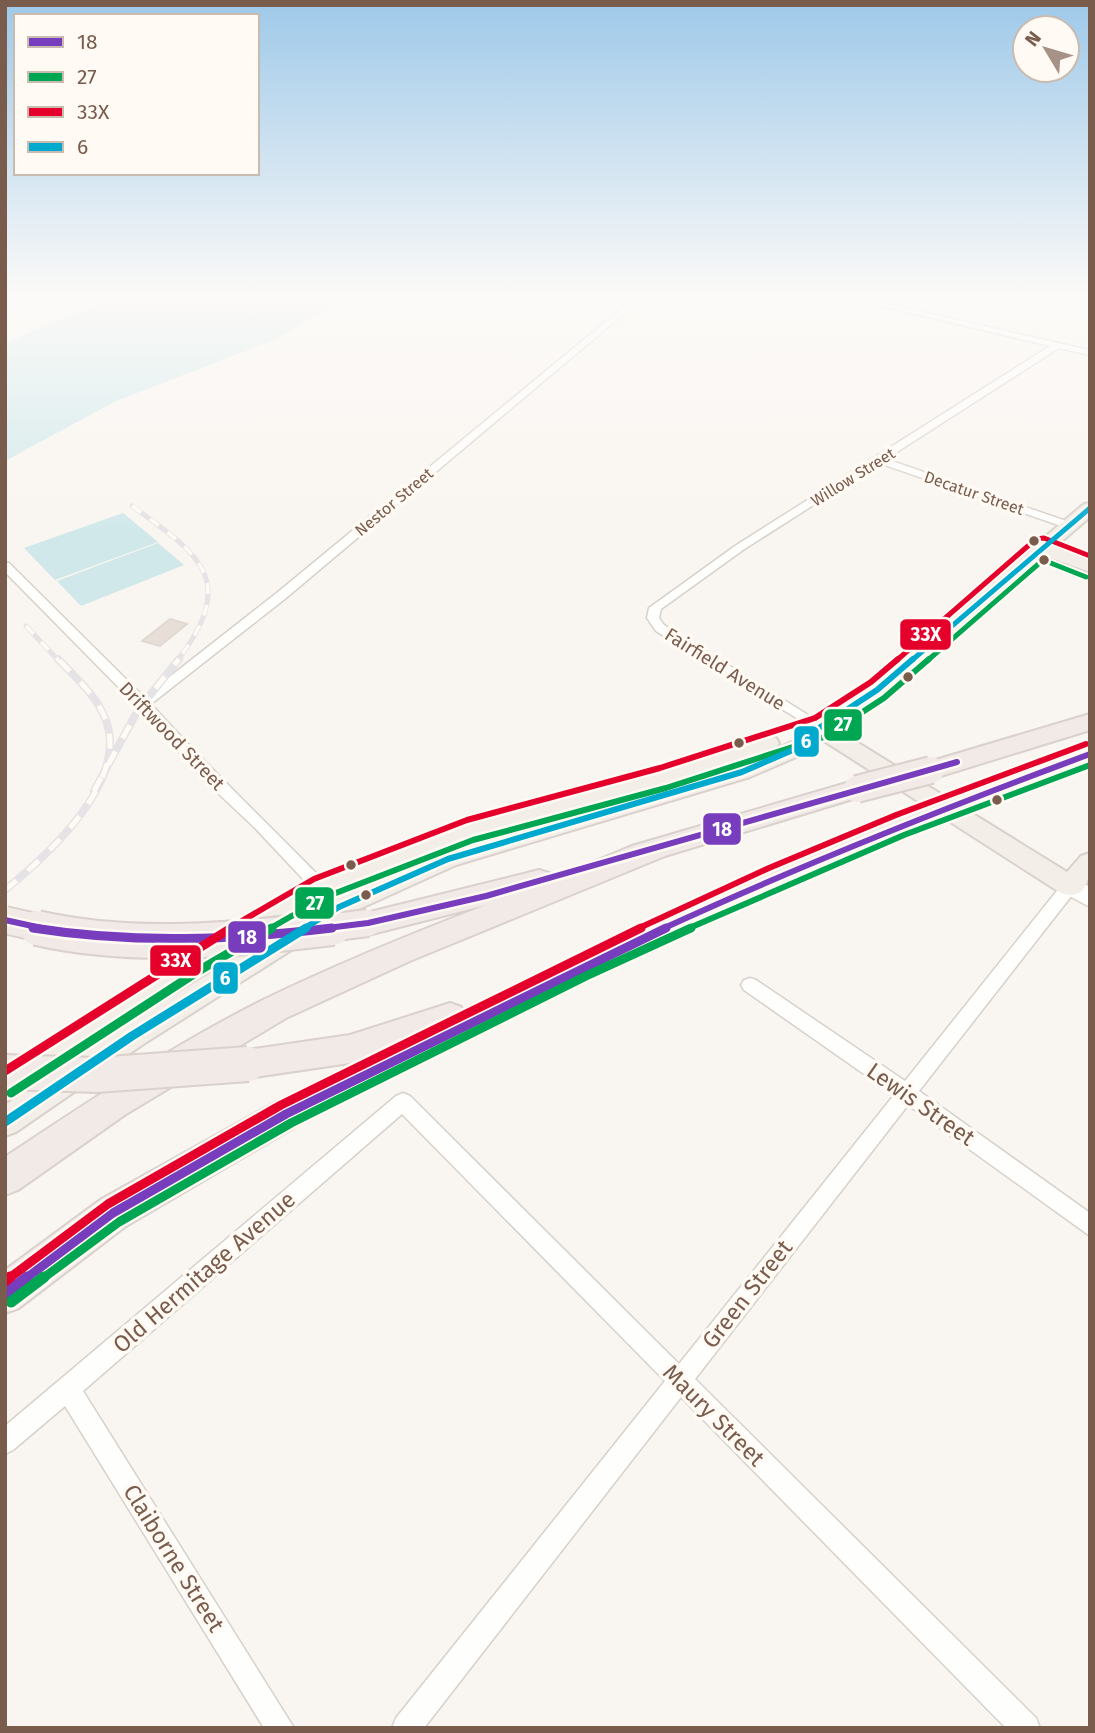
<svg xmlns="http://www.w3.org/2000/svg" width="1095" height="1733" viewBox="0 0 1095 1733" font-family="'Fira Sans',sans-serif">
  <rect width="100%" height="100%" fill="#f9f5f0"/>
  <g fill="#d0e8ea">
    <path d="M120,295H350L274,340L116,401L5,461V343Z"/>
    <path d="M123,513L158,542L55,580L24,548Z"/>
    <path d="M158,543L184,565L81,606L57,581Z"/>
  </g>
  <path fill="#e6ded7" stroke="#e2d8d2" stroke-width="2" d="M170,619L187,624L160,646L142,641Z"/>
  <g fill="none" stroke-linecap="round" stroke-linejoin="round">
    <g stroke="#d7d1cb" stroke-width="3">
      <g id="street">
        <path d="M638,295H646L286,598L151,704C213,773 281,836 345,903L347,907L345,911H333L255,828L204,780L138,707L5,572V562L9,563L144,697L278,592Z"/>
        <path d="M836,295H848L1058,343L1090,350V355L1059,348L886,459L1072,523V527H1064L879,463L743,550L661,609L659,618L664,625L824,725L826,728L819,732L656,631L647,618L649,608L735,546L1050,346Z"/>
        <path d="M1070,880L1076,882L1078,886L1076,890L919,1091L1090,1213V1236L908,1105L695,1379L1036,1718L1040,1728H1006L681,1397L424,1728H392L396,1718L665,1381L402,1114L83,1391L294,1728H264L65,1406L13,1450L5,1454V1426L396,1096L403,1093L410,1096L679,1364L894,1095L744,990L741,985L744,980L750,978L756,980L905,1081L1064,882Z"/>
      </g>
    </g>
    <g stroke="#d9d2cb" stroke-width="3">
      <path id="secondary" d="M1070,877L1090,887V907L1062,892L1058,886L1062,880Z"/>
    </g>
    <g stroke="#dad1cc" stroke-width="4">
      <g id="primary">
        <path d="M1090,503V517L1055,547L1090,561V572L1045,556L884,695L834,728L1067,872L1081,856L1090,853C1090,873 1090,902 1061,893L821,739L810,751L750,777L456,865L348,914L142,1045L16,1132L5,1136V1105L122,1027L330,900L439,853L734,767L794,741L811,723L870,685L1084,504Z"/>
        <path d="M768,736L776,738L779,743L776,748L671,783L477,837L328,895L203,969L30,1083L20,1087L10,1083L5,1074L10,1065L185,953L310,881L462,824L657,772Z"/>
      </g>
    </g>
    <g stroke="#dad1cc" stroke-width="4">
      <g id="highway">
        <path d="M1090,714V730L931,779L922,776L918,770L922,764Z"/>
        <path d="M1090,746V763L979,804L970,801L966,795L970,789Z"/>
        <path d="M857,780L866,783L870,789L866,795L665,856L410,961L286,1018L126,1114L18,1190L5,1195V1157C89,1101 175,1044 265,999C337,964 411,934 486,905L368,935L358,931L353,923L358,915L539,870L549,873L552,879L632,846Z"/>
        <path d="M900,815L910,818L913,825L910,832L783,886L592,976L298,1125L126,1226L19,1308L5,1313V1270L100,1200L274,1103L367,1057L350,1063L248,1078L236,1074L231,1064L236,1054L248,1050L350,1035L450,1003L461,1007L463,1010L763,870Z"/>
      </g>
    </g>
    <use href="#street" fill="#fefefd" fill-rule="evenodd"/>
    <use href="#secondary" fill="#fefefd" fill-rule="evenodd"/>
    <use href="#primary" fill="#f3eee8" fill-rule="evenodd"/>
    <use href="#highway" fill="#f2eae7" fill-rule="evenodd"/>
    <g stroke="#e6e3e7" stroke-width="4.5">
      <path id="rail-far2" d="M877,300L883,295"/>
    </g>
    <g stroke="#e6e3e7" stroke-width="5">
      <g id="rail-far1">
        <path d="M132,506C200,555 239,580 177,661"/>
        <path d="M26,626L59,661"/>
      </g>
    </g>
    <g stroke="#e6e3e7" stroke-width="8">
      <g id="rail">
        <path d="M94,791L138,710L179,659"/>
        <path d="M5,890C48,855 131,780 105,718C96,695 74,676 58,659"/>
      </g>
    </g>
    <use href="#rail-far2" stroke="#fffaf3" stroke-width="2.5" stroke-dasharray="9" stroke-linecap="butt"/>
    <use href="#rail-far1" stroke="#fffaf3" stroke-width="3.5" stroke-dasharray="11" stroke-linecap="butt"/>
    <use href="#rail" stroke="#fffaf3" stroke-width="5" stroke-dasharray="15" stroke-linecap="butt"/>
    <g stroke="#dad1cc" stroke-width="30" stroke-linecap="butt">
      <g id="highway-bridge-far1">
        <path d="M857,789L931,770"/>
        <path d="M900,825L979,795"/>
        <path d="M5,920L44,929"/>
        <path d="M319,929L368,923"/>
      </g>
    </g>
    <g stroke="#dad1cc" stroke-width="38" stroke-linecap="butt">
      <g id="highway-bridge">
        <path d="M37,928C133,950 236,940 333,928"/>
        <path d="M5,1072L96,1075L248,1064"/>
      </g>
    </g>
    <use href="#highway-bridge-far1" stroke="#f2eae7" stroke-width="26"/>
    <use href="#highway-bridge" stroke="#f2eae7" stroke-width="34"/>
    <g stroke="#fffaf3" stroke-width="11">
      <g id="bus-1-far2">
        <path d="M5,920L46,929"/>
        <path d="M319,929L368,923L486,896L957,762"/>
        <path d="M662,929C803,864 945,808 1090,754"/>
      </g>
    </g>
    <g stroke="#fffaf3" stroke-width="14">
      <g id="bus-1-far1">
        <path d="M33,928C133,944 233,940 332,928"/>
        <path d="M25,1279L113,1213L286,1114L666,928"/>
      </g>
    </g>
    <g stroke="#fffaf3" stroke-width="17">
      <path id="bus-1" d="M5,1294L27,1277"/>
    </g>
    <g stroke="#fffaf3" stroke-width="9">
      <path id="bus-2-far3" d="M927,661L1043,560L1086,577"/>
    </g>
    <g stroke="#fffaf3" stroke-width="11">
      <g id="bus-2-far2">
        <path d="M269,929L323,898L473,840L666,788L824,737L884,698L929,659"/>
        <path d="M687,929L904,835L1090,765"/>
      </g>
    </g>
    <g stroke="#fffaf3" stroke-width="14">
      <g id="bus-2-far1">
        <path d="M11,1093L200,970L272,928"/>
        <path d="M42,1279L119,1222L291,1123L586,976L691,928"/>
      </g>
    </g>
    <g stroke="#fffaf3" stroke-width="17">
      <path id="bus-2" d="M11,1302L44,1277"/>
    </g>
    <g stroke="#fffaf3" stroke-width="9">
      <path id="bus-3-far3" d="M896,661L1036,539L1044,538L1090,556"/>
    </g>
    <g stroke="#fffaf3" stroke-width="11">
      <g id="bus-3-far2">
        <path d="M228,929L314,879L467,820L660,768L815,718L871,682L898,659"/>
        <path d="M637,929L769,868L896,815L1086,744"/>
      </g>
    </g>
    <g stroke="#fffaf3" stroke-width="14">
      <g id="bus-3-far1">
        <path d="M5,1071L231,928"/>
        <path d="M8,1279L108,1204L281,1105L641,928"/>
      </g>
    </g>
    <g stroke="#fffaf3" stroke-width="17">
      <path id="bus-3" d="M5,1281L10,1277"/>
    </g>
    <g stroke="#fffaf3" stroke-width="9">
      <path id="bus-4-far2" d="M911,661L1090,508"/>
    </g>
    <g stroke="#fffaf3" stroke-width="11">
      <path id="bus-4-far1" d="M303,929L339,907L448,859L742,772L802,746L819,728L877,690L913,659"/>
    </g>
    <g stroke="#fffaf3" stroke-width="14">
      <path id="bus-4" d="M5,1122L132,1036L306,928"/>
    </g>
    <use href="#bus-1-far2" stroke="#773dbd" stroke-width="6"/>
    <use href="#bus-1-far1" stroke="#773dbd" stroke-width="9"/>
    <use href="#bus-1" stroke="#773dbd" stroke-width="11"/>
    <use href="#bus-2-far3" stroke="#00a651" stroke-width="5"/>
    <use href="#bus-2-far2" stroke="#00a651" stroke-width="6"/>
    <use href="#bus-2-far1" stroke="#00a651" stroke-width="9"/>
    <use href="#bus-2" stroke="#00a651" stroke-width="11"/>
    <use href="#bus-3-far3" stroke="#e4002b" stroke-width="5"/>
    <use href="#bus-3-far2" stroke="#e4002b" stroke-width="6"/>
    <use href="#bus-3-far1" stroke="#e4002b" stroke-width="9"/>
    <use href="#bus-3" stroke="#e4002b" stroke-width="11"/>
    <use href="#bus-4-far2" stroke="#00a9ce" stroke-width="5"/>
    <use href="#bus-4-far1" stroke="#00a9ce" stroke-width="6"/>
    <use href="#bus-4" stroke="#00a9ce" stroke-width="9"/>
  </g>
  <linearGradient id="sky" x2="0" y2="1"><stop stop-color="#9ec9e9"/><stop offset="0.55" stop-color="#fcfaf8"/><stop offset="1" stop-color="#fcfaf8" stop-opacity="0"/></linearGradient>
  <rect width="1095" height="537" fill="url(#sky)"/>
  <g fill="#7a5c4d" stroke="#fffaf3" stroke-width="2.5">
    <circle cx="1034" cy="541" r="6"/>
    <circle cx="1044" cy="560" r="6"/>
    <circle cx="908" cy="677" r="6"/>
    <circle cx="739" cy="743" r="6"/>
    <circle cx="997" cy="800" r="6"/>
    <circle cx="351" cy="865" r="6"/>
    <circle cx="366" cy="895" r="6"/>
  </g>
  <g text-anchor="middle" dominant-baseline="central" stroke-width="7" stroke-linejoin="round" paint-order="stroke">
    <g font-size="16" fill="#7a5c4d" stroke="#fffaf3">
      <text transform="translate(853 477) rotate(-32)">Willow Street</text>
      <text transform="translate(974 493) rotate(19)">Decatur Street</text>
      <text transform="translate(394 502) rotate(-40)">Nestor Street</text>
    </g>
    <g font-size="19" fill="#7a5c4d" stroke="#fffaf3">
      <text transform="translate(725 669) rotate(32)">Fairfield Avenue</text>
      <text transform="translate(172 736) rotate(46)">Driftwood Street</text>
    </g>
    <g font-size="23" fill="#7a5c4d" stroke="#fffaf3">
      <text transform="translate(921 1104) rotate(35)">Lewis Street</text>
      <text transform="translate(204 1272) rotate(-41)">Old Hermitage Avenue</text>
      <text transform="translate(747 1294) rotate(-52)">Green Street</text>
      <text transform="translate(714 1415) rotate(45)">Maury Street</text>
      <text transform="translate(174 1558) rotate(58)">Claiborne Street</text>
    </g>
  </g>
  <g stroke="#fffaf3" stroke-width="2.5">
    <rect x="899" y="618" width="53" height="33" rx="7" fill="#e4002b"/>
    <rect x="823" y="708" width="40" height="34" rx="7" fill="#00a651"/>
    <rect x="793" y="725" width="27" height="33" rx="7" fill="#00a9ce"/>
    <rect x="702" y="812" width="40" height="34" rx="7" fill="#773dbd"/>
    <rect x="294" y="886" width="41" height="34" rx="7" fill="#00a651"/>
    <rect x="227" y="920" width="40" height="34" rx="7" fill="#773dbd"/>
    <rect x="149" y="944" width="53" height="33" rx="7" fill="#e4002b"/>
    <rect x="212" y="961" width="27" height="34" rx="7" fill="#00a9ce"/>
  </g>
  <g font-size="19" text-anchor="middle" font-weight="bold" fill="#fff">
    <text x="926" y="641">33X</text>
    <text x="843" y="731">27</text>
    <text x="806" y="748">6</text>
    <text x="722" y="836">18</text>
    <text x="315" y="910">27</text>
    <text x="247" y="944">18</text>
    <text x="176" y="967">33X</text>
    <text x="225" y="985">6</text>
  </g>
  <rect width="1095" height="1733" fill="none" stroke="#7a5c4d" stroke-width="14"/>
  <rect x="14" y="14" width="245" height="161" fill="#fffaf3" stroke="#cabbb1" stroke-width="2"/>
  <rect x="28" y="37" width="35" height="10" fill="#773dbd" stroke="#cabbb1" stroke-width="2"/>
  <text x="77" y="49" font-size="21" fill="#7a5c4d">18</text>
  <rect x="28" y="72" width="35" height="10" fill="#00a651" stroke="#cabbb1" stroke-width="2"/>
  <text x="77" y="84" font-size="21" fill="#7a5c4d">27</text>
  <rect x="28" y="107" width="35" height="10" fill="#e4002b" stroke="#cabbb1" stroke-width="2"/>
  <text x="77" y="119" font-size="21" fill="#7a5c4d">33X</text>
  <rect x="28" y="142" width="35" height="10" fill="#00a9ce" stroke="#cabbb1" stroke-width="2"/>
  <text x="77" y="154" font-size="21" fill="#7a5c4d">6</text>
  <g transform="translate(1046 49) rotate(308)"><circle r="33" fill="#fffaf3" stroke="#cabbb1" stroke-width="2"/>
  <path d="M0-5L12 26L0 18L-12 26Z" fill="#a69286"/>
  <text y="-10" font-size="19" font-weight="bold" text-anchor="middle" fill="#7a5c4d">N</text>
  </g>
</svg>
